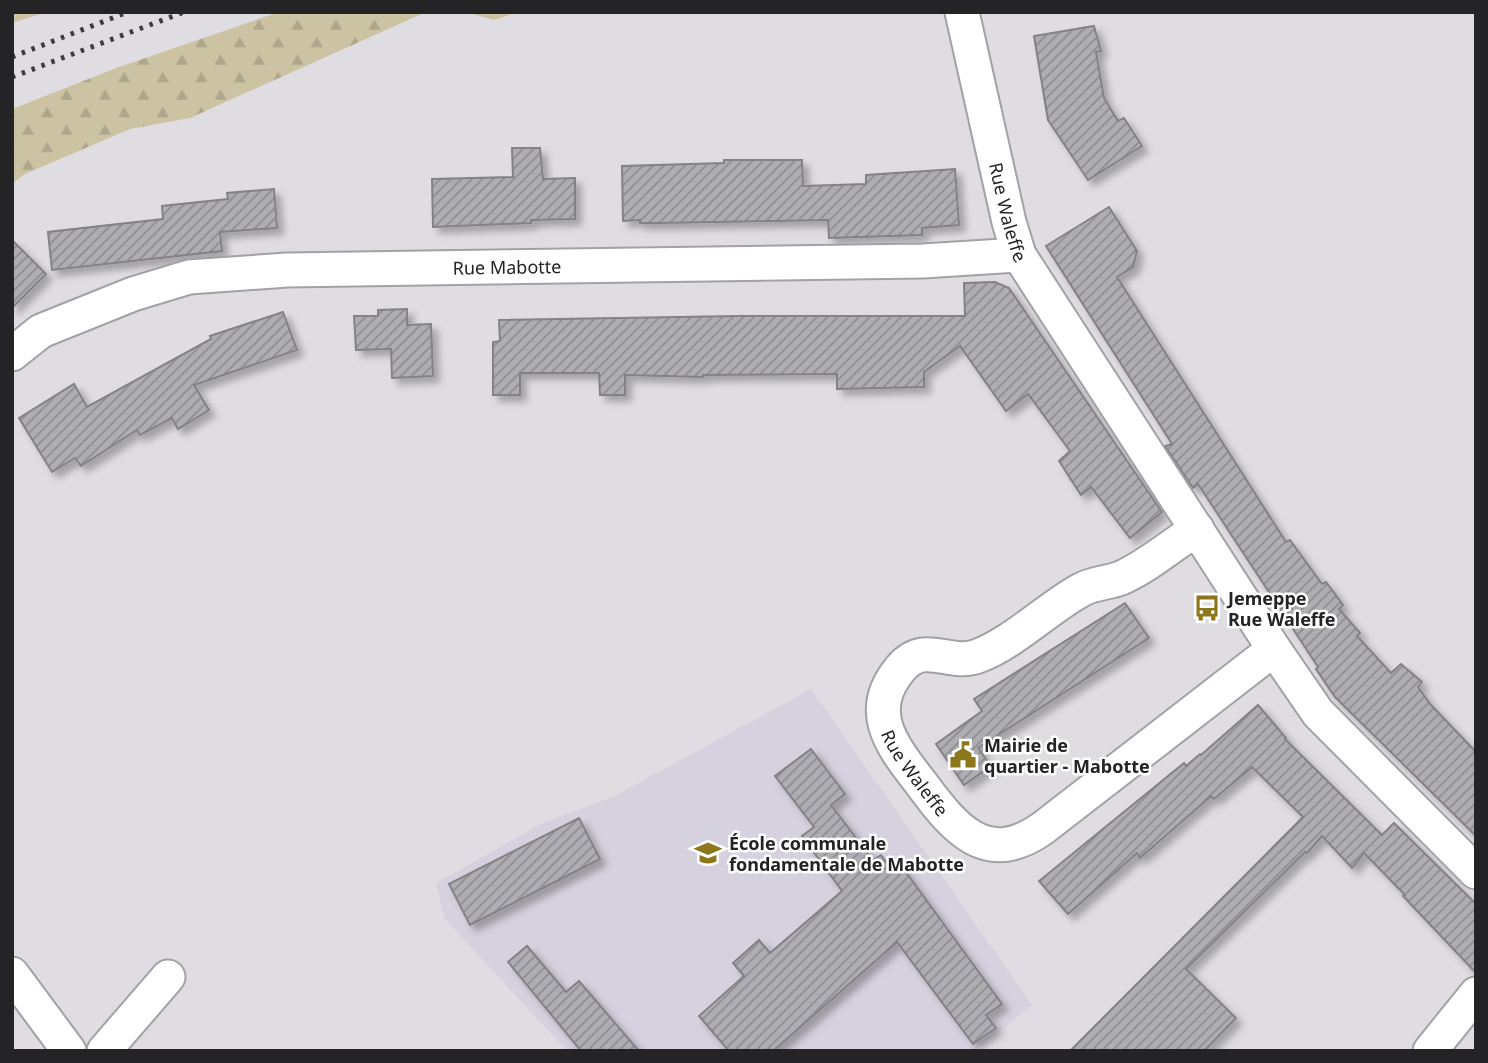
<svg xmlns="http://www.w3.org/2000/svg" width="1488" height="1063" viewBox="0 0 1488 1063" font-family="'Noto Sans',sans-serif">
  <defs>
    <pattern id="forest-firs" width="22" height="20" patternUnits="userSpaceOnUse" patternTransform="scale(1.75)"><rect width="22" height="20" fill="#cbc3a2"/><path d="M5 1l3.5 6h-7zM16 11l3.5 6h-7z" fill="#aea78b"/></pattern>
    <pattern id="building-hatch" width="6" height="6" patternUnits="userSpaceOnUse" patternTransform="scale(1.75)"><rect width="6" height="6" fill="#aeadb2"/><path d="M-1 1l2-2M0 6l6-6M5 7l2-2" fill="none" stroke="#8d8c91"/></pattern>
    <filter id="shadow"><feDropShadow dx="6" dy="6" stdDeviation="3.5" flood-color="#0004"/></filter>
  </defs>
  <rect width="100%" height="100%" fill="#dfdde2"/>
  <path fill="#d5d1de" d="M811,689L1032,1005L975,1051H567L445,919L436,883L543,823L615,796Z"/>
  <g fill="url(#forest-firs)">
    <path d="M12,12H47L12,23Z"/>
    <path d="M279,12H426L190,118L130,129L25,174L12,184V109L119,67Z"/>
    <path d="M465,12H518L494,20Z"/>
  </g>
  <g fill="url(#building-hatch)" stroke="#848287" stroke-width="2" filter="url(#shadow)">
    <path d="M1094,26L1101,51L1096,52L1104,98L1118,121L1124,118L1142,146L1088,180L1048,120L1034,36Z"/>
    <path d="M512,148H540L543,179L575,178V219L531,220V223L433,227L432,179L513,177Z"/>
    <path d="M724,160H802L803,186L866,184V175L955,169L959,225L922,228V235L829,238L828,220L660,223H640V220L623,221L622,166L724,163Z"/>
    <path d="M274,189L277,228L220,232L222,251L52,270L48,232L163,219L162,206L228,199L227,193Z"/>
    <path d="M1109,207L1137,251L1133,267L1117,277L1286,542L1290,540L1322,584L1326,582L1343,605L1339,609L1360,633L1357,636L1391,673L1401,664L1422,682L1418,687L1431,705L1476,752V836L1335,697L1316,669L1318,667L1198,484L1193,488L1165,446L1172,444L1046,246Z"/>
    <path d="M12,240L46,274L12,308Z"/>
    <path d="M995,282L1009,288L1162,512L1130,538L1091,487L1081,495L1059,461L1070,451L1028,394L1006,411L960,346L924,372V387L837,389V374L703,375V377L625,375V395H600L599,373H520V395H493V342L500,341L499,320L738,316H965L964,283Z"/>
    <path d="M407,309V325L431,324L433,376L392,378L391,349L356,350L354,316H378V310Z"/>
    <path d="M283,312L297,350L194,385L209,410L178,429L172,418L140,435L137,430L81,466L75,458L52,472L19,418L74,384L87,407L211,339L210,336Z"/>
    <path d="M1125,603L1149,638L978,748L991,766L964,785L936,744L982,711L974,699Z"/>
    <path d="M1258,705L1286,738L1285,739L1382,835L1394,823L1476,904V973L1403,896L1405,895L1364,853L1352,868L1322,836L1307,853L1305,852L1186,969L1236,1018L1204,1051H1070L1303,817L1252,767L1214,799L1211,796L1140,858L1137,853L1068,914L1039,881L1184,763L1186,766L1200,754L1201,755Z"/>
    <path d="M811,749L845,794L831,805L873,860L881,855L889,866L897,860L1002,1004L986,1015L996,1028L973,1044L897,942L773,1051H729L699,1016L744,976L733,963L759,940L770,953L842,891L802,836L814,827L775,776Z"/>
    <path d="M579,818L600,859L470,925L449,884Z"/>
    <path d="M527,946L566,992L579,981L639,1051H581L508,962Z"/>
  </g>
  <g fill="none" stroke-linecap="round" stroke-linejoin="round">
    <g stroke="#a3a1a6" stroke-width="37">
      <g id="minor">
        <path id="s1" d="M962,12L1009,222L1019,255L1274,649L1318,713L1476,872"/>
        <path id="s2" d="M12,354L41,331L133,294L189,277L287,270L923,261L1019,255"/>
        <path id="s3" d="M1197,529C1172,545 1148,566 1121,578C1108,583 1093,583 1081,590C1048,608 1013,643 978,656C948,667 925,639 900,669C863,714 895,749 923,786C955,829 987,868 1043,828L1274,649"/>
        <path d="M12,974L69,1051"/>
        <path d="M104,1051L168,977"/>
        <path d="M1430,1051L1476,994"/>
      </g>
    </g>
    <use href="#minor" stroke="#fff" stroke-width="33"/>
    <g stroke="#3d3c3e" stroke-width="5" stroke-dasharray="3.5 7" stroke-linecap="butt">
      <path d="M12,57L128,12"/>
      <path d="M12,77L184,12"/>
    </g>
  </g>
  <defs>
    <g id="bus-bare" transform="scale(2.1)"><path d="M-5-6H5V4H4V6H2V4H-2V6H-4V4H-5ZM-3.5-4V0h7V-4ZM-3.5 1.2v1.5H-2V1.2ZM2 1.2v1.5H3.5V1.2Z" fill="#8c771c" stroke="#fff" stroke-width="2.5" paint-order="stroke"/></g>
    <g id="civic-bare" transform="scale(2.1)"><path d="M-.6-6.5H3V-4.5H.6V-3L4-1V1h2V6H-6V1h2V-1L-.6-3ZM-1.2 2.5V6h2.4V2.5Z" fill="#8c771c" stroke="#fff" stroke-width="2.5" paint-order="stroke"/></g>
    <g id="school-bare" transform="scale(2.1)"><path d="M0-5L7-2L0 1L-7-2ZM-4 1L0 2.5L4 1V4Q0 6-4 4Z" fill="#8c771c" stroke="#fff" stroke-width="2.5" paint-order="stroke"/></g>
  </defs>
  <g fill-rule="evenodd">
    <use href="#bus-bare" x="1207" y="608"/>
    <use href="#civic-bare" x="963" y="755"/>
    <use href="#school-bare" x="708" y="853"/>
  </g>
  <g text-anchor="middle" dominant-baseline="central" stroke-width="5" stroke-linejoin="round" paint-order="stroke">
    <g font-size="18" fill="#242325" stroke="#fff">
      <text stroke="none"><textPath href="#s1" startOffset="205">Rue Waleffe</textPath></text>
      <text stroke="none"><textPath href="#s2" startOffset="513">Rue Mabotte</textPath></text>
      <text stroke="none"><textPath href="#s3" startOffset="455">Rue Waleffe</textPath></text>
    </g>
    <g font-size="18" font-weight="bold" fill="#242325" stroke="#fff" text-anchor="start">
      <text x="1228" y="598">Jemeppe<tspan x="1228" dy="21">Rue Waleffe</tspan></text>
      <text x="984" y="745">Mairie de<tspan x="984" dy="21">quartier - Mabotte</tspan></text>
      <text x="729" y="843">École communale<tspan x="729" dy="21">fondamentale de Mabotte</tspan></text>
    </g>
  </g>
  <rect width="1488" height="1063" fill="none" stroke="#242325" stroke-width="28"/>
</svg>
